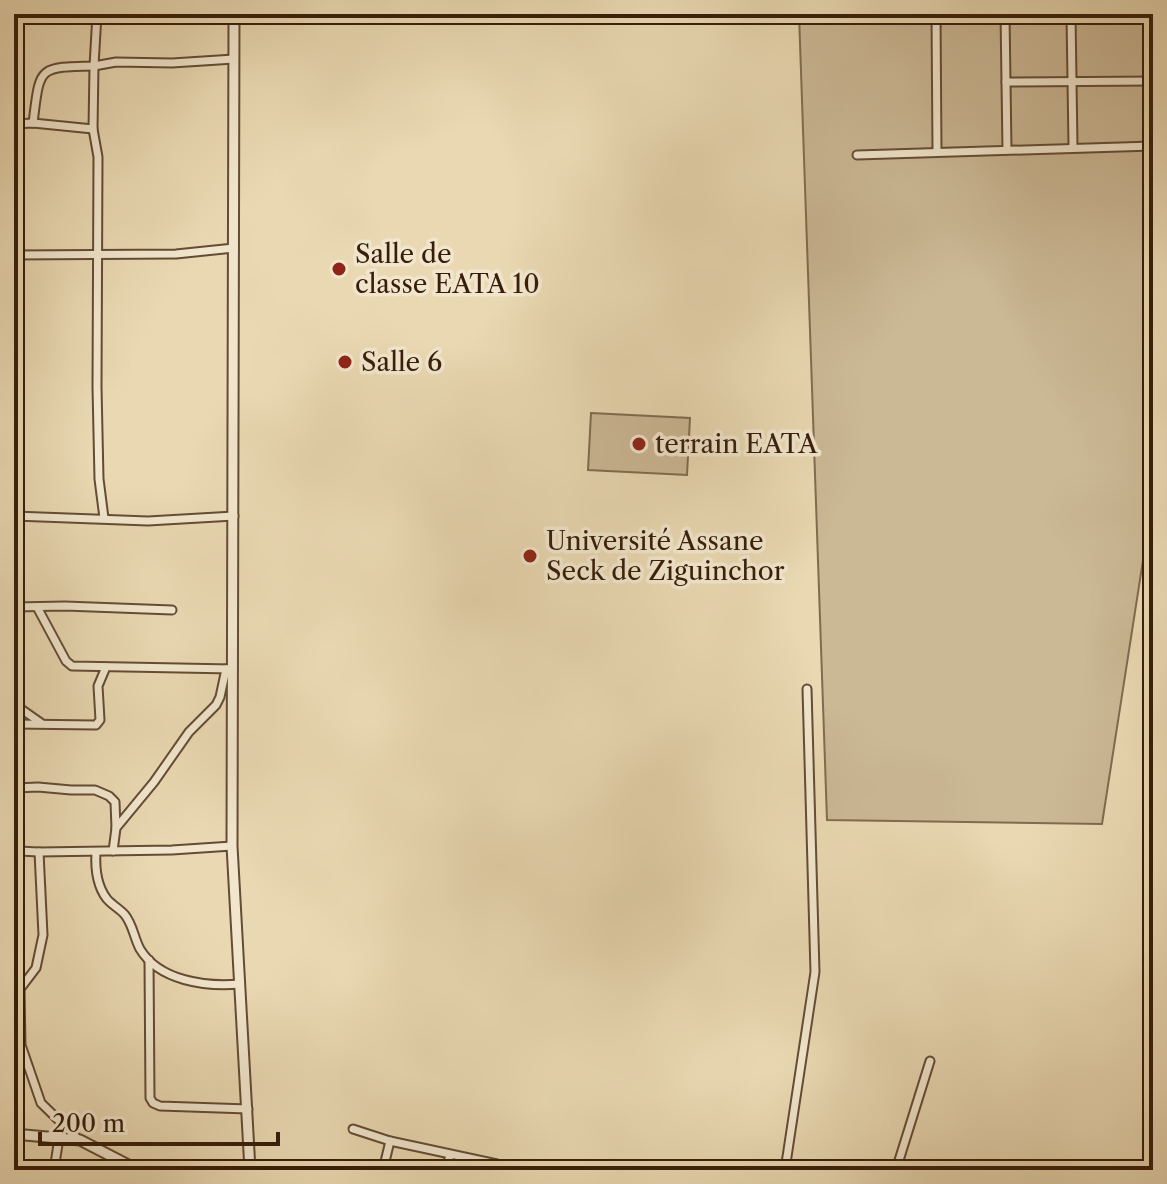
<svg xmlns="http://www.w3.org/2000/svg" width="1167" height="1184" viewBox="0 0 1167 1184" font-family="'Libre Caslon Text',serif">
  <rect width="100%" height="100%" fill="#e9d8b2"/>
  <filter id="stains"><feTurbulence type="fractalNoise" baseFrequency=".0025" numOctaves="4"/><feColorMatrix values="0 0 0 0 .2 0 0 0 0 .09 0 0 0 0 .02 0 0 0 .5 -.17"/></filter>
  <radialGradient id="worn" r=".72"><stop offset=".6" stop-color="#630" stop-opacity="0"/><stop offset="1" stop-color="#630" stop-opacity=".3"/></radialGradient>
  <g fill="#cbb895" stroke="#816b50" stroke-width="2">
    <path d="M799,14H1153V496L1102,824L827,820Z"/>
    <path d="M591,413L690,418L687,475L588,470Z"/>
  </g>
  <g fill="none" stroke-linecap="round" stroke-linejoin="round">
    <g stroke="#644c34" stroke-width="11">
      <g id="minor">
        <path d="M936,14L937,152"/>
        <path d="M1005,14L1007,150"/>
        <path d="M1071,14L1073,147"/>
        <path d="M1006,82L1153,81"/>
        <path d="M33,123C40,67 37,67 94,66L97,14"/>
        <path d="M14,124L33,123L93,129"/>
        <path d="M857,155L1153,146"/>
        <path d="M14,255L176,254L234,248"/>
        <path d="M14,516L148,521L234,516"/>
        <path d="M104,518L99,479L97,387L98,157L93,129L94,66L116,62L172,63L234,59"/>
        <path d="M14,607L65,606L172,610"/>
        <path d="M37,607L66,661L72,666L233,669"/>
        <path d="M14,704L41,723"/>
        <path d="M14,724L96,725L100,720L98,686L106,667"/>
        <path d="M14,724L17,754L16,788"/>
        <path d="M14,793L16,788L38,787L71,790H95L109,796L115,802L116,828"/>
        <path d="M14,845L19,851L39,852L172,850L232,846"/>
        <path d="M113,851L116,828L154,782L189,732L216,705L220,697L226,669"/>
        <path d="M39,852L43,935L36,968L20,989L21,1045L41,1103L78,1139"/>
        <path d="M96,852C95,868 96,885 107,899C112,905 120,909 125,915C133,925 134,938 140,949C159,981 206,987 240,984"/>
        <path d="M149,960L150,1098L153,1103L160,1106L248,1109"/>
        <path d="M353,1129L390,1141L497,1164L502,1170"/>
        <path d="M54,1170L59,1138"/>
        <path d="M383,1170L390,1141"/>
        <path d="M446,1170L450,1155"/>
        <path d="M569,1170L578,1168L591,1170"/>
        <path d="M785,1170L815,972L807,689"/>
        <path d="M896,1170L930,1061"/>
      </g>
    </g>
    <g stroke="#644c34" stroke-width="13">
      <g id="tertiary">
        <path d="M234,14L232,846L250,1170"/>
        <path d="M14,1134L80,1140L138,1170"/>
      </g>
    </g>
    <use href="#minor" stroke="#f1e6cd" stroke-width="7"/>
    <use href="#tertiary" stroke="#f1e6cd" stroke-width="9"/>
  </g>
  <g fill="#8f2418" stroke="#f1e6cd" stroke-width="3">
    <circle cx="339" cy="269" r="8"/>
    <circle cx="345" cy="362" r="8"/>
    <circle cx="639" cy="444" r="8"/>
    <circle cx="530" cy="556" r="8"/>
  </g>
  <g text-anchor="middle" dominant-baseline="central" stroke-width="7" stroke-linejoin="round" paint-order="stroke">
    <g font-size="26" fill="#371e0a" stroke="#f1e6cd" text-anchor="start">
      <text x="355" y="254">Salle de<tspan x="355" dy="30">classe EATA 10</tspan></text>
      <text x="361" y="362">Salle 6</text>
      <text x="655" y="444">terrain EATA</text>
      <text x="546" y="541">Université Assane<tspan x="546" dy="30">Seck de Ziguinchor</tspan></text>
    </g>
  </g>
  <rect width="1167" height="1184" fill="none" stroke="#e9d8b2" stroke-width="48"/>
  <rect x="16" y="16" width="1135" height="1152" fill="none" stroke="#371e0a" stroke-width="4"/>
  <rect x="24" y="24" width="1119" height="1136" fill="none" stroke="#371e0a" stroke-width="2"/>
  <path d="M40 1132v12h238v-12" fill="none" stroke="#371e0a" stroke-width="4"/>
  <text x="52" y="1132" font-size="24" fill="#371e0a" stroke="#f1e6cd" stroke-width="6" paint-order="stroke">200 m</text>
  <rect width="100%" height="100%" filter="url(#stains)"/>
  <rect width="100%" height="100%" fill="url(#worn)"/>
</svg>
